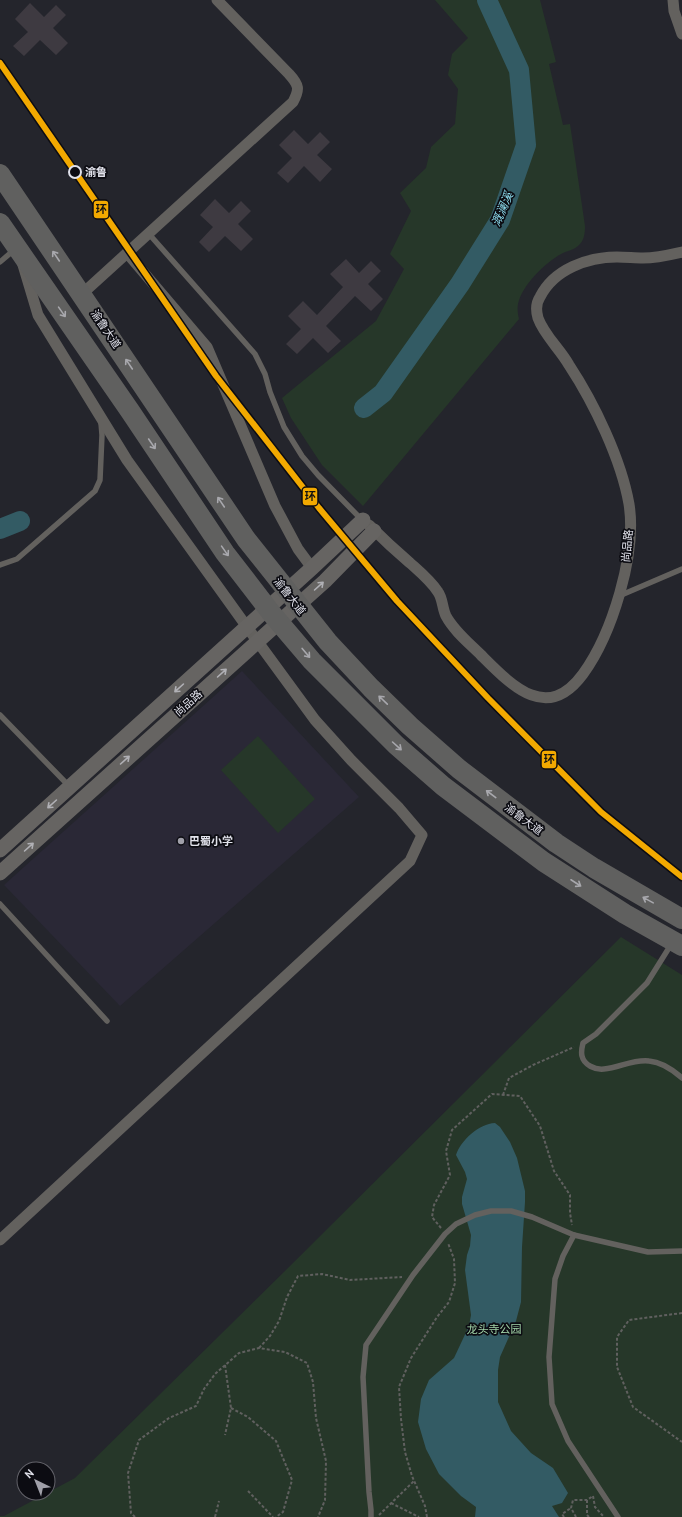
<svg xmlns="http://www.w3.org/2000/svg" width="682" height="1517" viewBox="0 0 682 1517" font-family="'PT Sans','Noto Sans SC',sans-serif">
  <rect width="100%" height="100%" fill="#24252c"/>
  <path fill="#2a2836" d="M242,671L359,797L120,1006L4,885Z"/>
  <g fill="#263729">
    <path d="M435,0H540L556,62L549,64L563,125L570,124L585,226C585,234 584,241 578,246C574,250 566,251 561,254C545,263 522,285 518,304C517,309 518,315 519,319L363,506L322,465L291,418L282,398L376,321L404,269L390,254L411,211L400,193L426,168L431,147L455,124L458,89L448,75L452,54L468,38Z"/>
    <path d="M258,736L315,799L278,833L221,770Z"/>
    <path d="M621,937L682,975V1517H0V1516H4L75,1478L289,1267Z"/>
  </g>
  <path fill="#335b64" d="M495,1123L500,1127L510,1142L517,1158L525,1191V1202L522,1247L521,1302L516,1321L500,1357L498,1370V1402L511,1431L531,1453L553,1468L568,1493L562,1503L552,1506L559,1517H475L476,1507L461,1496L439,1474L426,1449L418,1422L421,1399L429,1380L454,1358L469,1326L471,1315L465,1270L467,1255L470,1246L471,1235L462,1204V1197L467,1179L465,1172L456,1155C461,1140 479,1124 495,1123Z"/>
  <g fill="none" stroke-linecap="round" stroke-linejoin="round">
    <g stroke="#335b64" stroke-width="20">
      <path d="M364,408L383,393L460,284L500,220L526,145L519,70L487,0"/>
      <path d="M0,529L20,521"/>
    </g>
  </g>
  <g fill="#3e3a41">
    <path d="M30,3L44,17L56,5L66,15L53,28L68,43L56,55L40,40L24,56L13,46L28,32L15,19Z"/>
    <path d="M294,130L308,144L320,132L330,142L317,155L332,169L320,182L304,166L288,183L277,173L292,158L279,145Z"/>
    <path d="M215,199L229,213L241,201L251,211L238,224L253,239L241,251L225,236L209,252L199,242L213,227L200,215Z"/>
    <path d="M346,259L359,273L371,261L381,271L368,284L383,299L371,311L355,296L326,326L341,341L328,353L313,338L297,354L286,344L301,329L288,316L303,301L317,315L343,287L330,274Z"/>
  </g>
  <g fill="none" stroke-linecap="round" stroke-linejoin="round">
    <g stroke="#60605f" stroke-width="2" stroke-dasharray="3 2" stroke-linecap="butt">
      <path d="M503,1095L509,1078L533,1065L574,1047"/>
      <path d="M441,1228L432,1217L434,1205L450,1175L446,1151L452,1130L492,1094L520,1096L540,1126L554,1171L570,1195V1213L572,1225"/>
      <path d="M682,1313L629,1320L617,1337V1367L633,1407L682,1442"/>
      <path d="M259,1348L270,1336L279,1321L287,1297L298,1276L322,1274L350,1280L402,1277"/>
      <path d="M225,1365L231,1408L225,1435"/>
      <path d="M231,1408L248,1417L276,1441L292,1480L283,1512L276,1517"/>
      <path d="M248,1491L273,1517"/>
      <path d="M593,1496L595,1507L604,1517"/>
      <path d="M587,1500V1515L589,1517"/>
      <path d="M391,1503L419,1517"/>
      <path d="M379,1515L414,1481"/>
      <path d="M135,1517L131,1513L128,1473L139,1440L169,1418L196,1406L204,1389L215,1374L239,1353L259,1348L285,1352L307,1363L313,1382L316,1418L326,1461L325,1500L318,1517"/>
      <path d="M215,1517L219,1501"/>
      <path d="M427,1517L425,1506L412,1476L405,1452L401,1419L399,1387L411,1358L437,1317L449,1302L455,1283L454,1259L448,1243"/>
      <path d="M564,1517L562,1514L571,1508"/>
      <path d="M576,1517L571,1508L573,1500H587L593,1496"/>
    </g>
    <g stroke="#63615e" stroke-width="5.5">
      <path d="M149,234L255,354L265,374L270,392L284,427L302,456L318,475L362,520"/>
      <path d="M0,262L14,250"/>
      <path d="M0,565L17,559L95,491L100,480L102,435L101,423"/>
      <path d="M619,596L682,569"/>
      <path d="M0,715L70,787"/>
      <path d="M0,904L107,1021"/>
      <path d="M672,943L647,983L596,1034L583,1043C582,1047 581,1052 582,1056C584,1065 595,1070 604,1069C619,1068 633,1059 649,1061C662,1062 673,1070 682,1078"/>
      <path d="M574,1235L563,1256L555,1279L549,1357L552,1404L568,1441L618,1517"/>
      <path d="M371,1517V1510L369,1492L363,1377L366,1345L413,1275L445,1234L456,1224L475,1215L491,1211H511L532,1217L574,1235L648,1252L682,1251"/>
    </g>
    <g stroke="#63615e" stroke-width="11">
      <path d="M673,0L674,11L682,34"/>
      <path d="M127,253L207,347L275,506L298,549L312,568"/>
      <path d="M82,294L293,102C300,89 299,85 289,74L217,0"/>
      <path d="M369,525C382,538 396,551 410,563C420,572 431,581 438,592C443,599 442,608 446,616C454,631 469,643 481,655C512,686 547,723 583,674C612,634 637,554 629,504C621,459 594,403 569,365C560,349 544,335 538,318C536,311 536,303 540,297C554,269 588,257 617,257C626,257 635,258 643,258C657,258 669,255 682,252"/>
      <path d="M0,1240L410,861L422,835L399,808L351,760L315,720L247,627L127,460L38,315L23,265"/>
    </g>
    <g stroke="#666462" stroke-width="15">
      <path d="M0,850L312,568L363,520"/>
      <path d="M0,873L325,581L374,531"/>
    </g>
    <g stroke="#60605f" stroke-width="20">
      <path d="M0,174L246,539L328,642L371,688L410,726L459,769L556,843L594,868L682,919"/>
      <path d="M0,223L130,411L225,553L272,614L312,661L396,745L443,786L544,862L625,914L682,946"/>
    </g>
    <g stroke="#0c0c12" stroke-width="9">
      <path id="metro-1" d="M0,63L216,376L319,508L397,601L488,698L601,812L682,877"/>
    </g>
    <use href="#metro-1" stroke="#f2a900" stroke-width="6"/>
  </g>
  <defs><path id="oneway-shaft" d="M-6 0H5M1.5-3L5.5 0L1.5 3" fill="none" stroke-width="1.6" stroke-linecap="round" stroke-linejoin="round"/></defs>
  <g stroke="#a8a8ad">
    <use href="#oneway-shaft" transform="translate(56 256) rotate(-124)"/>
    <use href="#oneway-shaft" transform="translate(62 312) rotate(55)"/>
    <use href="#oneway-shaft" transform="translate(129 364) rotate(-124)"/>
    <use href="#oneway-shaft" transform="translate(152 444) rotate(56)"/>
    <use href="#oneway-shaft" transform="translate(221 502) rotate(-124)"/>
    <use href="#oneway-shaft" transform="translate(225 551) rotate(55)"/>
    <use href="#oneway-shaft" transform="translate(306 653) rotate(50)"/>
    <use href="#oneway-shaft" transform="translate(383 700) rotate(-136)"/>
    <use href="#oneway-shaft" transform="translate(397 746) rotate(42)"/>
    <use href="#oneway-shaft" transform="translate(491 794) rotate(-143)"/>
    <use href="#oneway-shaft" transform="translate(576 883) rotate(33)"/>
    <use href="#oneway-shaft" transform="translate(648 900) rotate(-151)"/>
  </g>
  <g stroke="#b0b0b5">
    <use href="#oneway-shaft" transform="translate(319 586) rotate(-42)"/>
    <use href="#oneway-shaft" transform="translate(222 673) rotate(-42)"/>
    <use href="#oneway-shaft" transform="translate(179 688) rotate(138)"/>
    <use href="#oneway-shaft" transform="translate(125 760) rotate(-42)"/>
    <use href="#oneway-shaft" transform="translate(52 804) rotate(138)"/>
    <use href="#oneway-shaft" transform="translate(29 847) rotate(-42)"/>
  </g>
  <circle fill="#0c0c12" stroke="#e2e3ec" stroke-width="2" cx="75" cy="172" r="6"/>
  <circle fill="#a0a0a9" stroke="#0c0c12" stroke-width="1.5" cx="181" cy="841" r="4"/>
  <g text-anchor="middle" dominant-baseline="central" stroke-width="3.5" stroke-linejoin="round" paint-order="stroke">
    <g font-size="11" font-weight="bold" fill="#e2e3ec" stroke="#0c0c12" text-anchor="start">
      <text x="85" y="172">渝鲁</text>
    </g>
    <g font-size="11" fill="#e2e3ec" stroke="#0c0c12">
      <text transform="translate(106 329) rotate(56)">渝鲁大道</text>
      <text transform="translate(627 546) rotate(-85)">尚品路</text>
      <text transform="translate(290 596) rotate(52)">渝鲁大道</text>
      <text transform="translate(188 703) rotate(-42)">尚品路</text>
      <text transform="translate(524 819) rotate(37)">渝鲁大道</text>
    </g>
    <g font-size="11" font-weight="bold" fill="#e2e3ec" stroke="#0c0c12" text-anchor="start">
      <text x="189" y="841">巴蜀小学</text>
    </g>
    <g font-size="11" fill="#a3d5a9" stroke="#0c0c12">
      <text x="494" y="1329">龙头寺公园</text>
    </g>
    <g font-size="12" font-style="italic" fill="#8cdaec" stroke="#0c0c12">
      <text transform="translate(502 209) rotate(-67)">溉澜溪</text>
    </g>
  </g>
  <g stroke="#0c0c12" stroke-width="1.5">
    <rect x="93" y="200" width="16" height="19" rx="4" fill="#f2a900"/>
    <rect x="302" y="487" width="16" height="19" rx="4" fill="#f2a900"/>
    <rect x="541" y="750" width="16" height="19" rx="4" fill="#f2a900"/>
  </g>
  <g font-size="11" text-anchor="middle" font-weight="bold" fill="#111">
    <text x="101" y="213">环</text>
    <text x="310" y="500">环</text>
    <text x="549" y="763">环</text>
  </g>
  <g transform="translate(36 1481) rotate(317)"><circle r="19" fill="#0c0c12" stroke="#626269"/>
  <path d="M0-3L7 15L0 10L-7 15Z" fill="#a0a0a9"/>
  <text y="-6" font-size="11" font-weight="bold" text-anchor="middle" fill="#e2e3ec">N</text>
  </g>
</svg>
